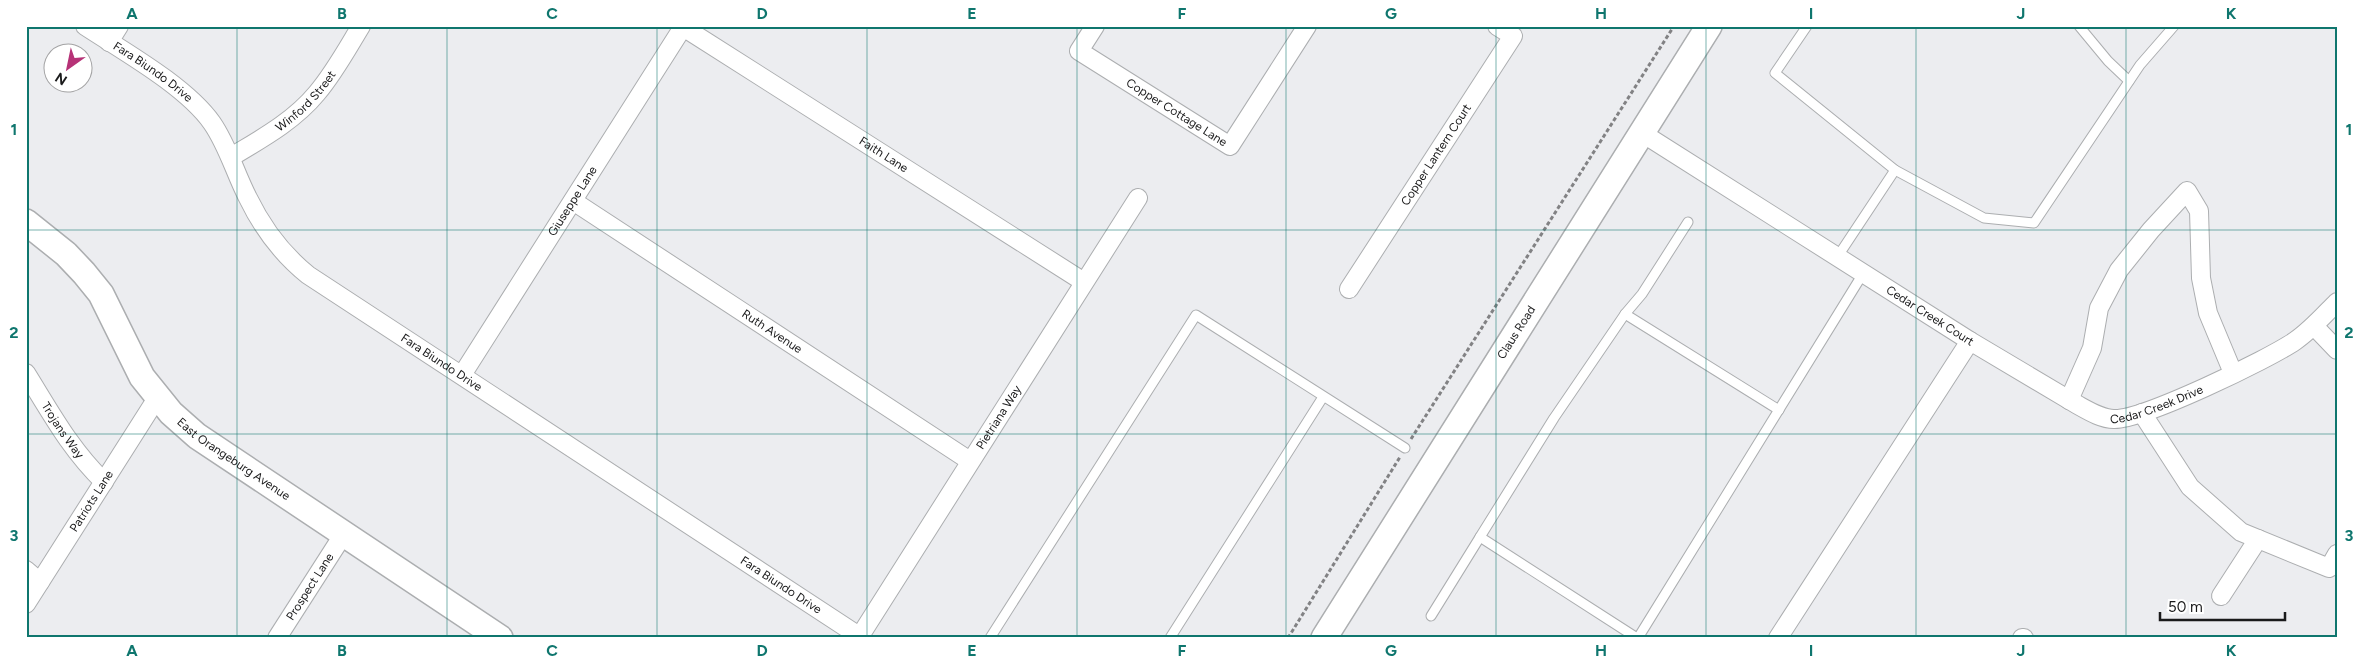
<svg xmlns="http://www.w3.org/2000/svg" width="2363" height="664" viewBox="0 0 2363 664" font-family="Figtree,sans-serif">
  <rect width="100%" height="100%" fill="#ecedf0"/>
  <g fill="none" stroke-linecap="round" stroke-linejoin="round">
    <g stroke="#acaeb0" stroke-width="11">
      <g id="lane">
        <path d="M1807,26L1775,73L1895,170L1984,218L2034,223L2140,65L2174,26"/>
        <path d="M2079,26L2108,61L2129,81"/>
        <path d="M1838,256L1895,170"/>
        <path d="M1625,314L1779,410"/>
        <path d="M1431,616L1480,537"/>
        <path d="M990,638L1196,315L1405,448"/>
        <path d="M1170,638L1323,397"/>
        <path d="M1637,638L1480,537L1554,418L1625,314L1642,294L1688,222"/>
        <path d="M1638,638L1864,272"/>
      </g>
    </g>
    <g stroke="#acaeb0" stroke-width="20">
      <g id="street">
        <path id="s1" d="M85,26C123,51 186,86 212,123C228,146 235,173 248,198C263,229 282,254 308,275L862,638"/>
        <path id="s2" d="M1095,26L1079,51L1230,146L1307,26"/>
        <path d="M109,42L119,26"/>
        <path id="s3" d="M1642,133L1970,341L2076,404C2087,410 2101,419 2114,419C2143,420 2269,359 2295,341C2311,330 2324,315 2337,302"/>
        <path id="s4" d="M231,157C261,139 294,121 317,93C334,73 347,49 361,26"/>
        <path id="s5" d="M573,201L970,461"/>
        <path id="s6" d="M1349,289L1513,36L1497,26"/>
        <path d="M2314,326L2337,350"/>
        <path id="s7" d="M26,373C51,413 70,449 104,482"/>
        <path id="s8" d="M462,375L683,27L1084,282"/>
        <path d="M2069,400L2092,348L2099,308L2119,270L2151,230L2187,191L2199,211L2201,278L2208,313L2233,373"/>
        <path d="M2142,413L2190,487L2241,532L2329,568L2337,554"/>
        <path d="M26,570L40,582"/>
        <path d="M2221,596L2258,539"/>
        <path id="s9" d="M26,604L157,398"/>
        <path id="s10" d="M860,636L1138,198"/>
        <path id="s11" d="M277,638L343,535"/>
        <path d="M1778,638L1970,341"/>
        <path d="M2022,638H2024"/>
      </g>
    </g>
    <g stroke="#acaeb0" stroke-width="28">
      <g id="secondary">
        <path id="s12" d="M26,222L66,254L84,273L101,294L142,377L171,413L197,436L500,638"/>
        <path id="s13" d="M1324,638L1709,26"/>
      </g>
    </g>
    <g stroke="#828284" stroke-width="3" stroke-dasharray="4 2.5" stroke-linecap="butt">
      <path d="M1411,439L1674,26"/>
      <path d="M1288,638L1400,457"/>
    </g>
    <use href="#lane" stroke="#fff" stroke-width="9"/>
    <use href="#street" stroke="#fff" stroke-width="18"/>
    <use href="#secondary" stroke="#fff" stroke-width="25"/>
  </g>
  <path fill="none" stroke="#0f766e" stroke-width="1" stroke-opacity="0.55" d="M237,26V638M447,26V638M657,26V638M867,26V638M1077,26V638M1286,26V638M1496,26V638M1706,26V638M1916,26V638M2126,26V638M26,230H2337M26,434H2337"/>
  <g text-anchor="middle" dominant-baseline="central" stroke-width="4.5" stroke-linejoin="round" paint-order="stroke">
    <g font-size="12" fill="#1a1a1b" stroke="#fff">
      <text stroke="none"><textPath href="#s1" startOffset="82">Fara Biundo Drive</textPath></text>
      <text stroke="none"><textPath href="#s4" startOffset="94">Winford Street</textPath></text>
      <text stroke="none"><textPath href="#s2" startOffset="145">Copper Cottage Lane</textPath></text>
      <text stroke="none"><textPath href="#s8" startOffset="650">Faith Lane</textPath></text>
      <text stroke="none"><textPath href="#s6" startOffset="160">Copper Lantern Court</textPath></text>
      <text stroke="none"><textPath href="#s8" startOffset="206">Giuseppe Lane</textPath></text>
      <text stroke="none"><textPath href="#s3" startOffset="341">Cedar Creek Court</textPath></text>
      <text stroke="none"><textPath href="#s5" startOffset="238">Ruth Avenue</textPath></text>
      <text stroke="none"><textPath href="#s13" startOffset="361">Claus Road</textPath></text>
      <text stroke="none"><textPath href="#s1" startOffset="502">Fara Biundo Drive</textPath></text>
      <text stroke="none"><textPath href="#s3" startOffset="598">Cedar Creek Drive</textPath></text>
      <text stroke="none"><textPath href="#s10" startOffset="259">Pietriana Way</textPath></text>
      <text stroke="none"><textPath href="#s7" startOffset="68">Trojans Way</textPath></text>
      <text stroke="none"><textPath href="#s12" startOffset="321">East Orangeburg Avenue</textPath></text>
      <text stroke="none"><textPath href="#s9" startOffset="122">Patriots Lane</textPath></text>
      <text stroke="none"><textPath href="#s1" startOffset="908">Fara Biundo Drive</textPath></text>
      <text stroke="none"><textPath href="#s11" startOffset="61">Prospect Lane</textPath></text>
    </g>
  </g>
  <rect width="2363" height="664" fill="none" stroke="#ffffff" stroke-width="55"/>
  <g transform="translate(68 68) rotate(213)"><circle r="24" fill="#ffffff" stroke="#a3a3a4"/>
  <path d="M0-4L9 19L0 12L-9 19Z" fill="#b63277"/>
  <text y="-8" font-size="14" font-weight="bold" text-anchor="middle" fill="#1a1a1b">N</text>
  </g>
  <path d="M2160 612v8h125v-8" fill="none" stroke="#1a1a1b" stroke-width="2.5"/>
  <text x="2168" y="612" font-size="15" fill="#1a1a1b" stroke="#ffffff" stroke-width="4" paint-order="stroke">50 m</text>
  <rect x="28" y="28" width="2308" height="608" fill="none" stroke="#0f766e" stroke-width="2"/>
  <g font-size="16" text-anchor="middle" font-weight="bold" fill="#0f766e">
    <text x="132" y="19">A</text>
    <text x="342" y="19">B</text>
    <text x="552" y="19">C</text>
    <text x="762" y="19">D</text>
    <text x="972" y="19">E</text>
    <text x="1182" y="19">F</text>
    <text x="1391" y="19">G</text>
    <text x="1601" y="19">H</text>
    <text x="1811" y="19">I</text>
    <text x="2021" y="19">J</text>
    <text x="2231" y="19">K</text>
    <text x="14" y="135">1</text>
    <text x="2349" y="135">1</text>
    <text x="14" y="338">2</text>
    <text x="2349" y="338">2</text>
    <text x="14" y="541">3</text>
    <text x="2349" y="541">3</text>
    <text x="132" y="656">A</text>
    <text x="342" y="656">B</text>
    <text x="552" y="656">C</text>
    <text x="762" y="656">D</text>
    <text x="972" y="656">E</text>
    <text x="1182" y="656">F</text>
    <text x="1391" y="656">G</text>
    <text x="1601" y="656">H</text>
    <text x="1811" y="656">I</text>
    <text x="2021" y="656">J</text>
    <text x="2231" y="656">K</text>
  </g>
</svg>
